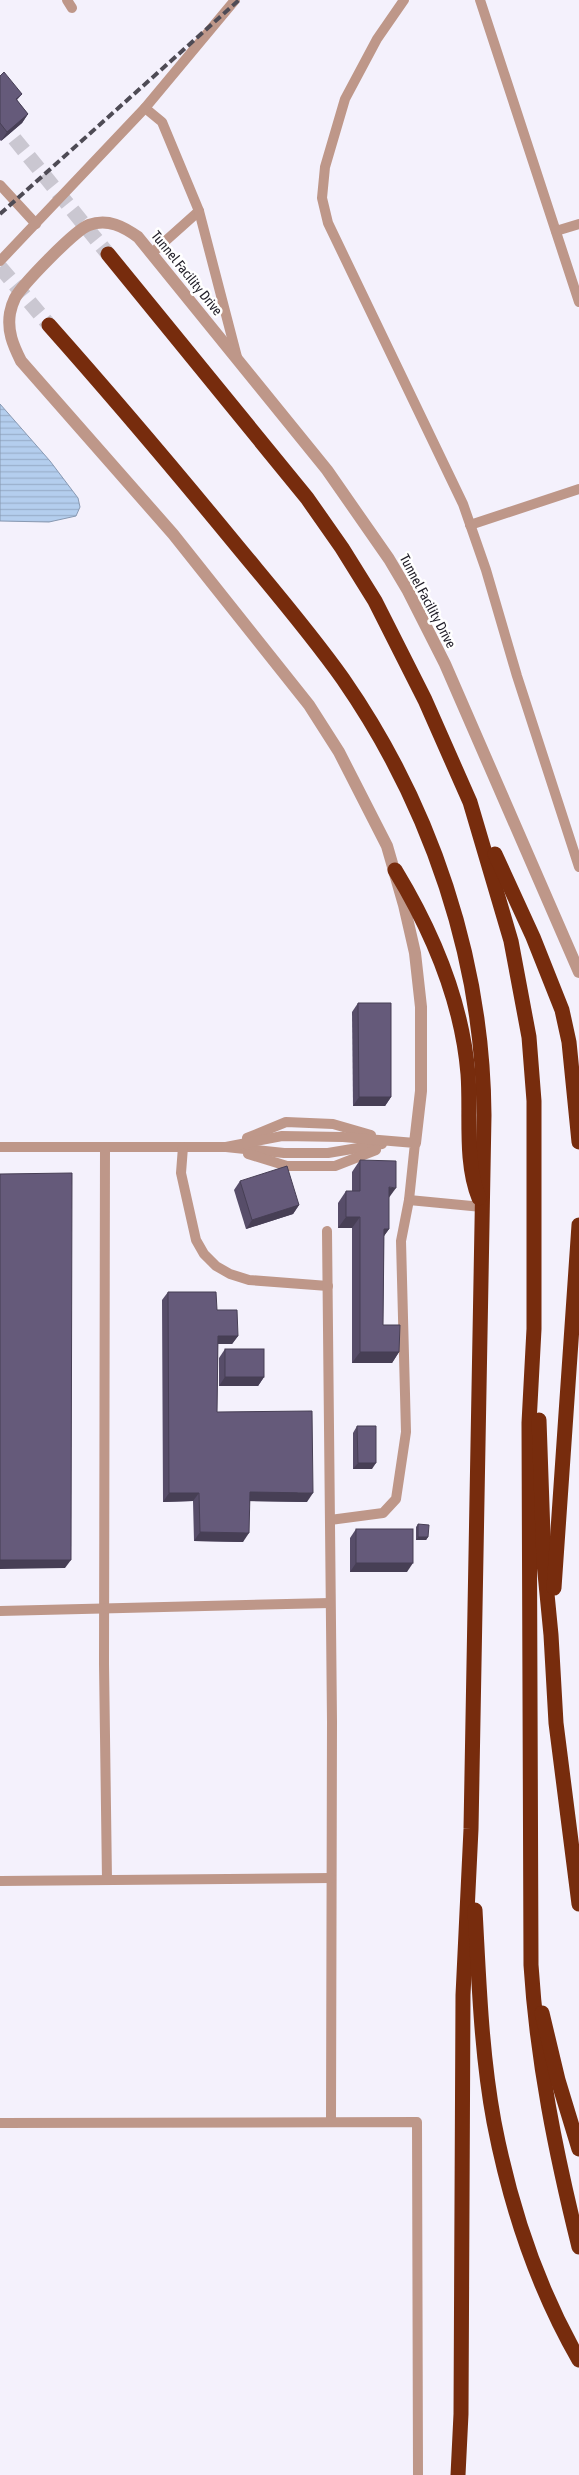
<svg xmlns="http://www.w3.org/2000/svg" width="579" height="2475" viewBox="0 0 579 2475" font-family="'Asap Condensed',sans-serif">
  <defs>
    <pattern id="water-rules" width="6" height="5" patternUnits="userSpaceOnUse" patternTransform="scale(1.25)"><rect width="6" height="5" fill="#b4ceee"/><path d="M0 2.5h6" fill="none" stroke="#9ab0cc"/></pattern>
  </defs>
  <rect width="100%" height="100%" fill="#f4f1fc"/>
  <path fill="url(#water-rules)" stroke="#8899b2" d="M0,404L50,461L78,498L80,507L76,516L49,522L0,521Z"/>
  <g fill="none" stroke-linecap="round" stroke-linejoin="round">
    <g stroke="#cac7d1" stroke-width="15" stroke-dasharray="15 8" stroke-linecap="butt">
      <path d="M0,121L108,254"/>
      <path d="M0,267L49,325"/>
    </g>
    <g stroke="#be9789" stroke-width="10">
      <path d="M67,0L72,8"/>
      <path d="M404,0L377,39L345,99L325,167L322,198L328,223L463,504L486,570L517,676L579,867"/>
      <path d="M480,0L579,302"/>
      <path d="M145,108L162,122L199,211L152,253"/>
      <path d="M0,185L36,224"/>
      <path d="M199,211L237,357"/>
      <path d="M556,231L579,224"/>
      <path d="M0,261L145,108L235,0"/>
      <path d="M470,525L579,489"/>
      <path d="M247,1138L286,1122L333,1124L371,1135"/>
      <path d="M0,1147H226L284,1153H328L382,1144"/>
      <path d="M105,1147L104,1664L107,1880"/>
      <path d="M183,1147L181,1173L196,1240L204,1254L216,1266L230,1274L249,1280L328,1286"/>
      <path d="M226,1147L282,1136L343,1137L415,1143L409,1200L401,1241L406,1432L396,1499L383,1513L330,1520"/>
      <path d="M248,1154L287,1166H335L376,1150"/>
      <path d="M409,1200L482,1207"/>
      <path d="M327,1231L332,1721L331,2122"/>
      <path d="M0,1611L330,1603"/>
      <path d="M0,1881L331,1878"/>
      <path d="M0,2123L417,2122L418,2475"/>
    </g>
    <path stroke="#be9789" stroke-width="12" d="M415,1143L421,1091V1007L415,953L404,905L387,846L339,752L309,705L173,534L21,361C13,345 7,331 10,313C11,308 13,302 15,298C22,285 75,230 89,225C108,218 124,227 138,237L327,470L389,559L408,591L445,664L579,972"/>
    <g stroke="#772c0d" stroke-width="15">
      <path d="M108,254L307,498L342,548L375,601L425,700L470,802L511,941L529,1037L534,1101V1329L529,1423L531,1965C537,2061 556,2154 579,2247"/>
      <path d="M49,325C112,396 173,468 233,541C270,586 309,631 343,679C431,806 483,960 484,1115L471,1829L463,1995L461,2414L458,2475"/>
      <path d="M495,854L533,937L562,1010L569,1042L579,1142"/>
      <path d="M395,870C432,931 462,1002 468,1074C471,1113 464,1162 479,1198"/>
      <path d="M539,1420L544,1563L551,1635L556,1723L579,1904"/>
      <path d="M554,1588L579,1225"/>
      <path d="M475,1910C479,1981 481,2052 494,2122C510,2205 537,2287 579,2360"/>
      <path d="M542,2013L558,2080L579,2149"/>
    </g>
    <path stroke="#4e4b55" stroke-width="4" stroke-dasharray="8 4" stroke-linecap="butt" d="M0,214L239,0"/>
  </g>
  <g fill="#574d69">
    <path d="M0,76L22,94L17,100L28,114L22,123L1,141L0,140Z"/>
    <path d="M358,1003L391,1097L385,1106H353L352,1012Z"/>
    <path d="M360,1160L389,1198V1229L384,1236L383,1325L399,1352L392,1363H352V1228H338V1203L346,1191H352V1172Z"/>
    <path d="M240,1181L299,1205L293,1214L246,1229L234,1190Z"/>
    <path d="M168,1292L217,1310L238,1336L232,1344H218L217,1412L307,1502L250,1501L243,1542L194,1541L193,1501L163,1502L162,1300Z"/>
    <path d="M225,1349L264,1377L258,1386H219V1358Z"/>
    <path d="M357,1426L372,1469H353V1433Z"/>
    <path d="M418,1524L428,1537L426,1540H416V1527Z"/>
    <path d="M356,1529L407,1572H350V1538Z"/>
  </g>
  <g fill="#473f55">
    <path d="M28,114L22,123L1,141L7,132Z"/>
    <path d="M359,1097H391L385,1106H353Z"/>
    <path d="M389,1187L396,1188L388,1199Z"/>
    <path d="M299,1205L293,1214L246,1229L252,1220Z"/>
    <path d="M346,1217H360L352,1228H338Z"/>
    <path d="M384,1229H389L381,1240Z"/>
    <path d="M218,1336H238L232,1344H212Z"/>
    <path d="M360,1352H399L392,1363H352Z"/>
    <path d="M225,1377H264L258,1386H219Z"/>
    <path d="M358,1463H376L372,1469H353Z"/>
    <path d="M250,1492L313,1493L307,1502L243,1501Z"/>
    <path d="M169,1493H199L193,1501L163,1502Z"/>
    <path d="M200,1532L249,1533L243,1542L194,1541Z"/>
    <path d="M418,1537H428L426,1540H416Z"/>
    <path d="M0,1560H71L65,1568L0,1569Z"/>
    <path d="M356,1563H413L407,1572H350Z"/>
  </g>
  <g fill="#655a7a" stroke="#473f55">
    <path d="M4,72L22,94L16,99L28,114L7,132L0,123V76Z"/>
    <path d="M358,1003H391V1097H359Z"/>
    <path d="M360,1160L396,1161V1188L389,1187V1229H384L383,1325H400L399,1352H360V1217H346V1191H360Z"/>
    <path d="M287,1166L299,1205L252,1220L240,1181Z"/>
    <path d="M72,1173L71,1560H0V1174Z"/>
    <path d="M168,1292H216L217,1310H237L238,1336H218L217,1412L312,1411L313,1493L250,1492L249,1533L200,1532L199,1493H169Z"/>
    <rect x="225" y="1349" width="39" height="28"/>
    <path d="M357,1426H376V1463H358Z"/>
    <path d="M418,1524L429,1525L428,1537H418Z"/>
    <rect x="356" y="1529" width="57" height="34"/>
  </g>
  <g text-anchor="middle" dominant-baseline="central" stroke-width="5" stroke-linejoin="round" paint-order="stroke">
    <g font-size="14" fill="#201d27" stroke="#fff">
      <text transform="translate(187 273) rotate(51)">Tunnel Facility Drive</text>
      <text transform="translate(428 601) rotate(62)">Tunnel Facility Drive</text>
    </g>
  </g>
</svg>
